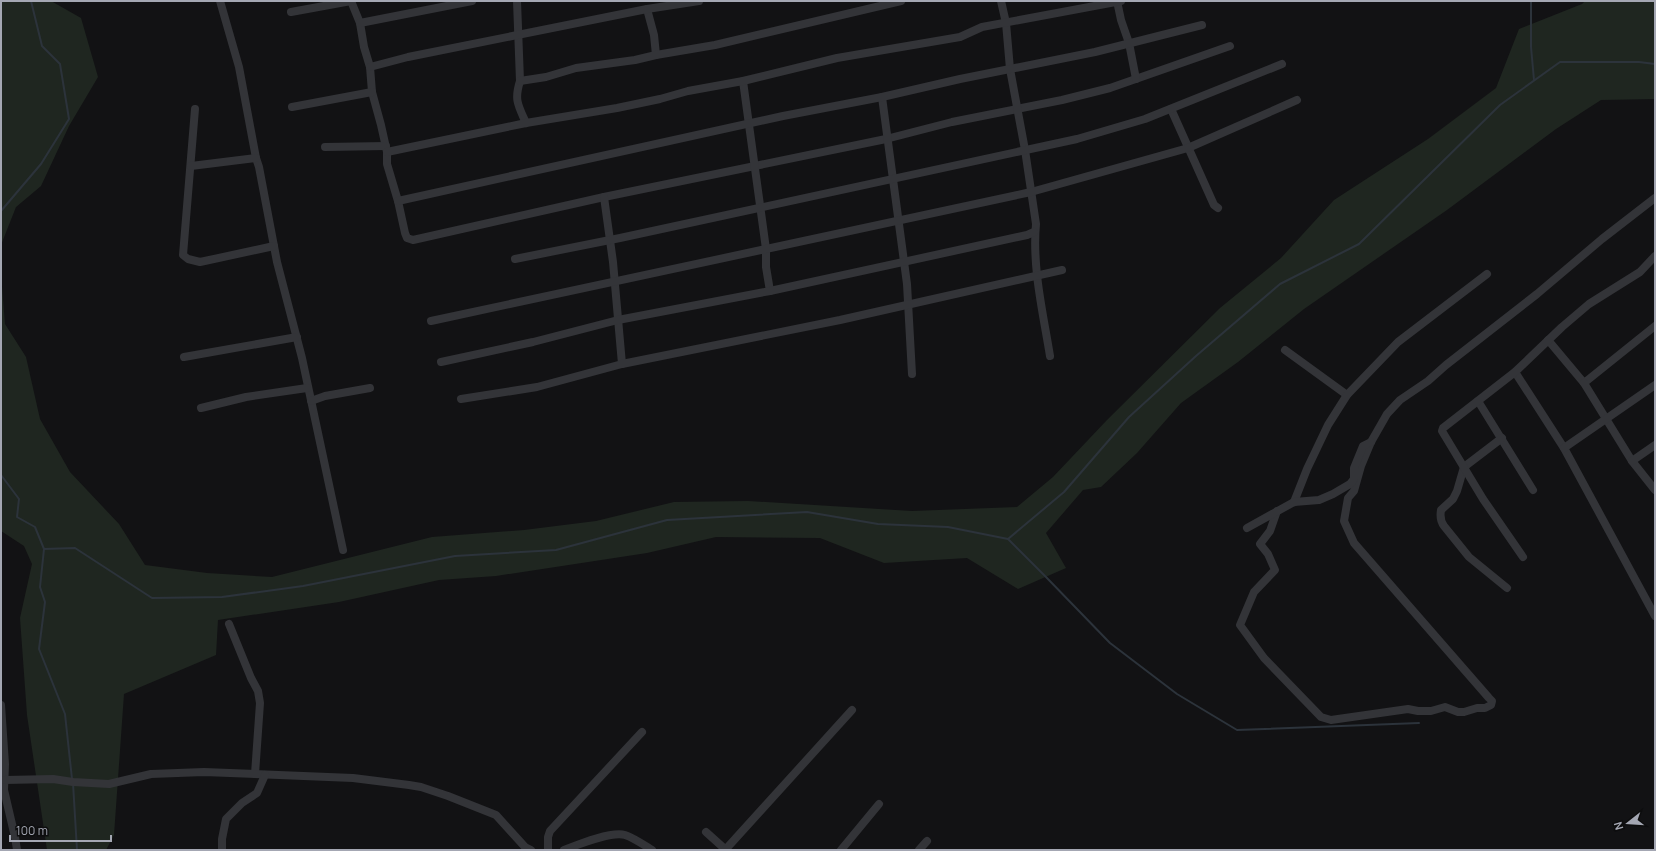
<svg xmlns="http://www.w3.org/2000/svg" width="1656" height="851" viewBox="0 0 1656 851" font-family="Manrope,sans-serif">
  <rect width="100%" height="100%" fill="#121214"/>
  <g fill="#1f2620">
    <path d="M1,1H51L81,18L98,77L69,126L41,186L16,207L1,245Z"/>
    <path d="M1585,1H1655V99L1601,100L1556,129L1447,210L1304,309L1238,362L1181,403L1137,453L1101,487L1083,490L1046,533L1066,568L1018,589L967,558L884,563L820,538L716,537L647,553L496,576L439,580L339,602L218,620L216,655L124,694L114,835L106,850H47L27,715L20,618L32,564L24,546L1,531V274L5,324L26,357L40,419L70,472L119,524L145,565L207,573L272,577L432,537L524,530L596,521L674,502L748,501L912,511L1017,507L1053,477L1107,420L1220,308L1281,258L1334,200L1428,139L1496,88L1519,29L1582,4Z"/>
  </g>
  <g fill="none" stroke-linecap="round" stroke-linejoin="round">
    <g stroke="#2c333b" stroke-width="2">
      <path d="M1531,1V47L1534,80"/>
      <path d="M1,211L41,164L69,119L60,64L42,46L31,1"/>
      <path d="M1,475L19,499L17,517L35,527L44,549L40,587L45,602L39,649L65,714L72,779"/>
      <path d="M1008,539L1045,576L1110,643L1177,694L1237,730L1419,723"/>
      <path d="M44,549L75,548L152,598L222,597L303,586L455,556L556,550L667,520L807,512L878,524L948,527L1008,539L1064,492L1129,417L1196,356L1280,284L1359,244L1500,105L1560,62H1639L1655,64"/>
      <path d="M73,783L77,850"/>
    </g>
    <g stroke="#333438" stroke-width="8">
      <path d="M220,1L239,67L256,158L259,167L277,262L302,358L343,550"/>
      <path d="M351,1L360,23L364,47L370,67L372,92L381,125L387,152V164L398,201L405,233L407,238L413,240L604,197L886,139L952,122L1062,100L1110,88L1230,46"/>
      <path d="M517,1L520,81C514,100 518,105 526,123"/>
      <path d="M1001,1L1006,23L1010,69L1025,150L1036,224C1032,267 1043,313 1050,356"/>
      <path d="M1117,1L1121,20L1129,43L1136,79"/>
      <path d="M647,9L654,35L656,55"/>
      <path d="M291,12L351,1"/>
      <path d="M360,23L472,1"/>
      <path d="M370,67L408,57L647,9L699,1"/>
      <path d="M520,81L546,77L576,68L635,60L656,55L715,45L901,1"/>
      <path d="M743,81L766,249V267L770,291"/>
      <path d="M882,97L907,284L912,374"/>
      <path d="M292,107L372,92"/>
      <path d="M195,109L183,255L188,259L200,262L274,246"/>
      <path d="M1171,109L1214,205L1218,208"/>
      <path d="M325,147L386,146"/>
      <path d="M387,152L526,123L617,108L660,99L688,91L743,81L837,58L960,37L982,27L1121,1"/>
      <path d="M191,166L256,158"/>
      <path d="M604,197L613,262L622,364"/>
      <path d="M398,201L783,116L882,97L960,79L1095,52L1202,25"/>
      <path d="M515,259L620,238L1077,139L1145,119L1282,64"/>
      <path d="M431,321L1031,192L1188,148L1297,100"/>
      <path d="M1548,340L1584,383L1655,326"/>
      <path d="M1285,350L1347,395"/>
      <path d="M184,357L297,337"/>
      <path d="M441,362L533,342L618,320L770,291L1027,235L1034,232"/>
      <path d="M1515,372L1564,448L1655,616"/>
      <path d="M1584,383L1632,461L1655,490"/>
      <path d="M461,399L537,387L622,364L840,320L1062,270"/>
      <path d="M311,401L325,396L370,388"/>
      <path d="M1478,401L1533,490"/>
      <path d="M201,408L246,397L307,388"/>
      <path d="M1502,438L1464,467L1457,491L1453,499L1441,510C1440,516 1440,521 1444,526L1469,557L1507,588"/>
      <path d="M1564,448L1655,385"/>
      <path d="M1632,461L1655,445"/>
      <path d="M1294,502L1307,469L1328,425L1347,395L1398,342L1487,274"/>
      <path d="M1277,511L1270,531L1260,544L1268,554L1275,570L1254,592L1240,625L1264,658L1321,717L1331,720L1408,709L1418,711H1431L1445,707L1458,712H1464L1477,708H1485L1491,705L1492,701L1489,698L1354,543L1344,521L1348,498L1354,491L1361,466L1371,442L1387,414L1400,400L1428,381L1446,365L1537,294L1602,239L1655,198"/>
      <path d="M1247,528L1294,502L1319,500L1333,494L1350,484L1354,479V468L1363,446L1371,442"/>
      <path d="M1523,557L1483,499L1442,431L1443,428L1515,372L1562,327L1589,304L1640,272L1655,256"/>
      <path d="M229,624L251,678L258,691L260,703L255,774"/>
      <path d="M1,705L5,764L4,790L15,837L17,850"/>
      <path d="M5,780L53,779L73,782L109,784L151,774L204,772L353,778L409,785L421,787L448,796L496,815L525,847L531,850"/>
      <path d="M706,832L726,850"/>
      <path d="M726,849L852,710"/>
      <path d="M222,850V839L226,819L242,803L257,793L265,775"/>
      <path d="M548,850V837L550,831L642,732"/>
      <path d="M564,850C577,845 611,831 625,835C634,838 644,845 652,850"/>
      <path d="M841,850L879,804"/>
      <path d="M919,850L927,841"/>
    </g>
  </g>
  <rect width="1656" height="851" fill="none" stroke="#a4a7b3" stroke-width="4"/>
  <g transform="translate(1628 823) rotate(253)" stroke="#0d0d0e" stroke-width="3" paint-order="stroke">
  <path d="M0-3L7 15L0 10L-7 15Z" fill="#a4a7b3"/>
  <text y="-6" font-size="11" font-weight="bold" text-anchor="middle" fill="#a4a7b3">N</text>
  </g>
  <path d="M10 835v6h101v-6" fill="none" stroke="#a4a7b3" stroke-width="2"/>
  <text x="16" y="835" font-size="12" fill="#a4a7b3" stroke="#0d0d0e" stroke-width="3" paint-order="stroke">100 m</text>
</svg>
